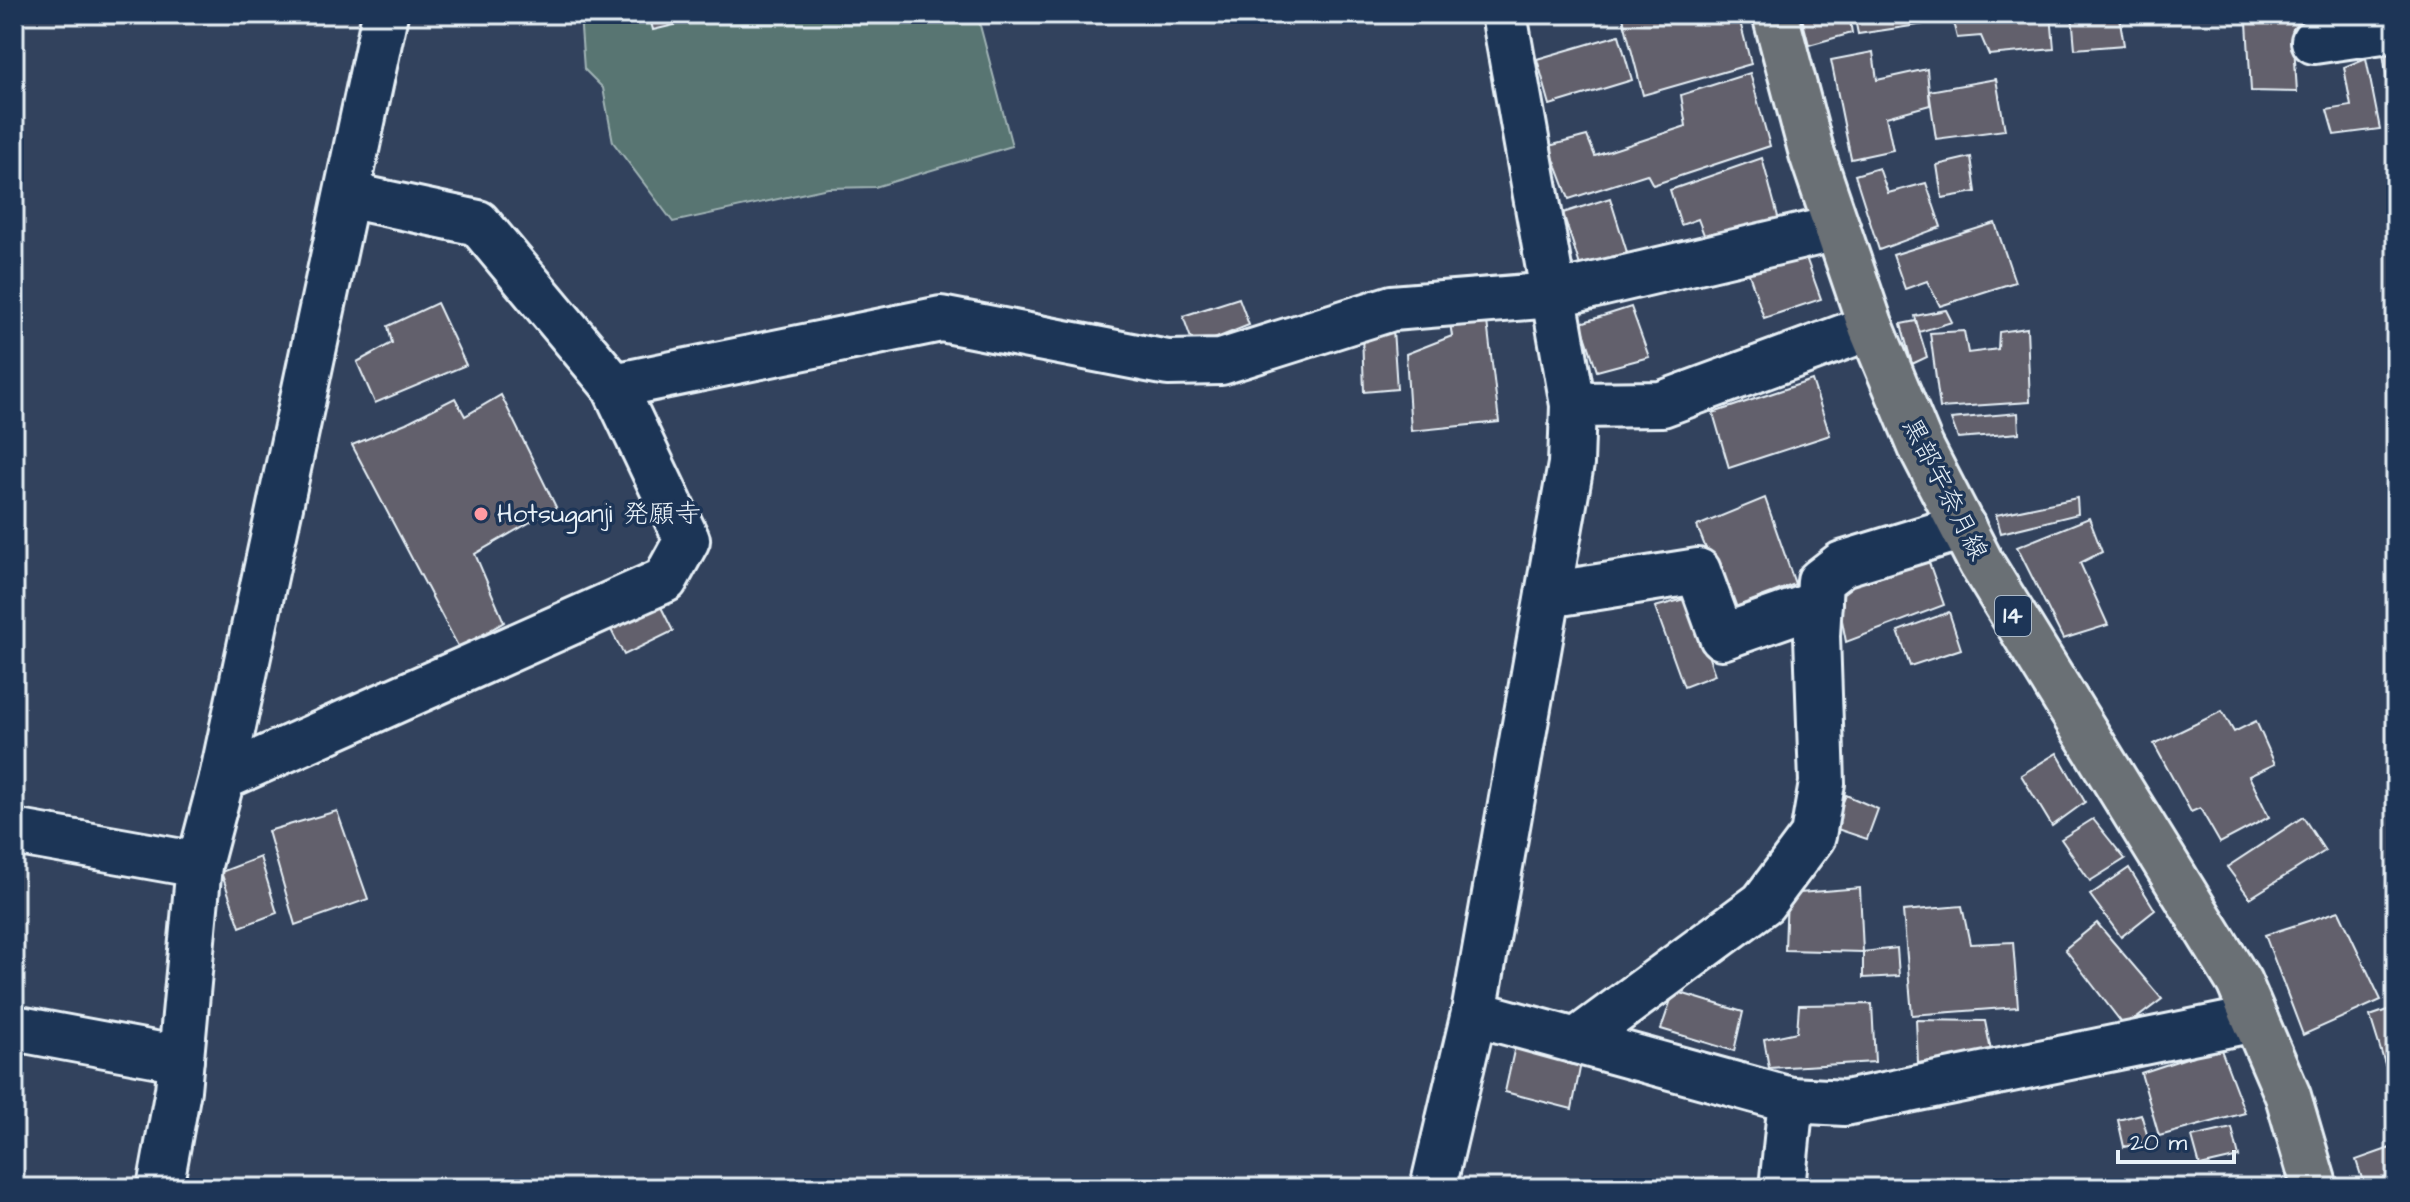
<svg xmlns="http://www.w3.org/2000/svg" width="2410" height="1202" viewBox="0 0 2410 1202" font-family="'Architects Daughter','Klee One',sans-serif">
  <rect width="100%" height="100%" fill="#32425d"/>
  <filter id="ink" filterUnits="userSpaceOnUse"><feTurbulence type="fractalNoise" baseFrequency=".0125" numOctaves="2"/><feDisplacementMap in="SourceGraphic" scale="16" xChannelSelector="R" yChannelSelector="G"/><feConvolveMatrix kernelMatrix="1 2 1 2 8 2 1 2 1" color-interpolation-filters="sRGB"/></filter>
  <g filter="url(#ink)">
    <path fill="#587572" stroke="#a0b3b5" stroke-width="2" d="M580,14H977L1012,146L875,187L828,188L673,222L613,142L603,88L584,69Z"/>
    <g fill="#62616c" stroke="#e8f1f8" stroke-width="2">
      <path d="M649,14H720L653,30Z"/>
      <path d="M1622,14H1738L1751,64L1643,95Z"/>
      <path d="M1801,14H1849L1852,33L1809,45Z"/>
      <path d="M1854,14H1944L1945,21L1858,34Z"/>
      <path d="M1951,14H2051L2054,49L1989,55L1981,36L1957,38Z"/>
      <path d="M2072,14H2161V15L2120,21L2124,45L2075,49Z"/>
      <path d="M2233,14H2330V27L2293,29L2297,92L2251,91L2247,22L2233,20Z"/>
      <path d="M1619,35L1632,80L1550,105L1537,59Z"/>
      <path d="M2396,50V125H2393L2383,52Z"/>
      <path d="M1873,52L1877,80L1927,69L1930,105L1886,117L1893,150L1851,159L1831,60Z"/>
      <path d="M2366,58L2380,129L2334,135L2327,110L2351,106L2344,67Z"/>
      <path d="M1750,73L1770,146L1653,185L1647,174L1569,199L1549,146L1587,136L1595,156L1686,126L1681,95Z"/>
      <path d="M1996,79L2005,130L1936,139L1929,91Z"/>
      <path d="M1971,157L1976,192L1942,198L1937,165Z"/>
      <path d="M1762,158L1780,224L1709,248L1698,219L1681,225L1670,190Z"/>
      <path d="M1879,168L1888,193L1926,183L1941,227L1879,250L1855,175Z"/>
      <path d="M1610,198L1630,262L1585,281L1563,213Z"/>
      <path d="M1995,223L2015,282L1940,306L1927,281L1905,289L1893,255Z"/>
      <path d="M1804,252L1821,299L1764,318L1747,268Z"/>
      <path d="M1239,298L1249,325L1194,347L1183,316Z"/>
      <path d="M437,303L466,365L375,403L357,362L392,343L388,326Z"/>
      <path d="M1631,307L1649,357L1597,371L1581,323Z"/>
      <path d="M1946,310L1952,322L1919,332L1915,316Z"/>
      <path d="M1486,313L1499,422L1411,431L1406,354L1452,336L1449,316Z"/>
      <path d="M1916,321L1927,357L1912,364L1901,324Z"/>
      <path d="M2027,328L2030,402L1940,408L1930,333L1964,331L1968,353L1998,349L1999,332Z"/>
      <path d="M1393,329L1397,389L1364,392L1362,332Z"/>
      <path d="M1812,380L1830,435L1729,468L1713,413Z"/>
      <path d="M501,395L556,507L475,554L504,622L459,648L352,445L406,423L455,398L465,416Z"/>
      <path d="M2018,413L2019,433L1958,438L1951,419Z"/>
      <path d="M1765,498L1795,584L1730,609L1697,526Z"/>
      <path d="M2077,498L2078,514L2001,533L1996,515Z"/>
      <path d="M2089,518L2102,552L2080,563L2108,625L2063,639L2017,547Z"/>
      <path d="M1926,554L1944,605L1846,642L1835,583Z"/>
      <path d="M1688,598L1715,675L1684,687L1655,607Z"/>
      <path d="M658,601L673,631L624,655L608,624Z"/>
      <path d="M1949,612L1961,649L1910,666L1898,631Z"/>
      <path d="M2222,711L2234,732L2256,721L2275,764L2249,776L2269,817L2220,843L2200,808L2191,812L2154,744Z"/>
      <path d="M2057,753L2085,802L2052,826L2021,775Z"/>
      <path d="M1846,795L1878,809L1867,839L1831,827Z"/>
      <path d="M337,811L368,899L295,925L268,831Z"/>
      <path d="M2303,817L2325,851L2250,898L2227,867Z"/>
      <path d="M2093,819L2125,859L2090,881L2061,839Z"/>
      <path d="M260,857L277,913L240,927L221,872Z"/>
      <path d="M2129,868L2155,910L2121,937L2090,895Z"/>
      <path d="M1860,888L1863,952L1785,950L1787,894Z"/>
      <path d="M1962,906L1970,944L2013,942L2018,1007L1912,1015L1903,911Z"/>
      <path d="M2339,911L2381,1000L2303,1035L2265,935Z"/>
      <path d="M2097,923L2162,999L2125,1027L2065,949Z"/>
      <path d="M1897,948L1899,976L1863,978V952Z"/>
      <path d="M1674,991L1743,1012L1734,1051L1661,1029Z"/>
      <path d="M1872,1004L1875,1062L1769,1068L1764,1039L1797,1032L1799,1005Z"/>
      <path d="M2396,1007V1061L2385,1064L2370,1016Z"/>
      <path d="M1916,1020L1985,1021L1991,1051L1918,1063Z"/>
      <path d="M1515,1046L1581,1063L1572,1109L1505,1092Z"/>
      <path d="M2220,1047L2245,1113L2159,1136L2141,1073Z"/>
      <path d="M2141,1114L2149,1141L2124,1147L2118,1120Z"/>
      <path d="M2232,1128L2239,1157L2200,1166L2192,1137Z"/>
      <path d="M2396,1146V1188H2365L2356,1160Z"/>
    </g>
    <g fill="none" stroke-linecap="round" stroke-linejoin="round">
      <g stroke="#e8f1f8" stroke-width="50">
        <g id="minor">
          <path d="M2314,41L2396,29"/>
          <path d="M347,195L478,223L614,386L941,319L1168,363L1221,362L1392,308L1553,295L1837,228"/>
          <path d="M1573,405L1662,404L1871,327"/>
          <path d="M1548,595L1698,571L1722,637L1819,603"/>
          <path d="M222,778L665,580L687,540L614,386"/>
          <path d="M14,832L199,865"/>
          <path d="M1474,1013L1791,1100L1782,1188"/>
          <path d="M14,1028L181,1059"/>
          <path d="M1576,1041L1763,903L1813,836L1822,783L1817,636L1820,581L1842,564L1963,527"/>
          <path d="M1791,1100L1845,1103L2255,1019"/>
          <path d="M160,1188L178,1090L199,865L222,778L385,14"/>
          <path d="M1433,1188L1474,1013L1571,464L1573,405L1504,14"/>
        </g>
      </g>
      <g stroke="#e8f1f8" stroke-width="50">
        <path id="major" d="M1775,14L1812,154L1871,327L1921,447L1981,563L2239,982L2288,1096L2315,1188"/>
      </g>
      <use href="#minor" stroke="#1d3557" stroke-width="44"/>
      <use href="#major" stroke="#6b6f75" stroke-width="44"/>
    </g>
  </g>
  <circle fill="#ff9aa2" stroke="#1d3557" stroke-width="3" cx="481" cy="514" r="8"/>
  <g text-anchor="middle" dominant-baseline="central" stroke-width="7" stroke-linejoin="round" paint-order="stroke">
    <rect fill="#1d3557" stroke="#abb9c8" stroke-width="2" x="1995" y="596" width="36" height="40" rx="6"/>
    <g font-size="24" font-weight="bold" fill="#e8f1f8">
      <text x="2013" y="616">14</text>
    </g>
    <g font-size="26" fill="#e8f1f8" stroke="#1d3557">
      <text transform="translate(1945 489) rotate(63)">黒部宇奈月線</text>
    </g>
    <g font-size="26" fill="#e8f1f8" stroke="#1d3557" text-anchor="start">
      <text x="497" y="514">Hotsuganji 発願寺</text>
    </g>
  </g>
  <rect width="2410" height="1202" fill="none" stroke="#1d3557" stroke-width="48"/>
  <rect x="24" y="24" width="2362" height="1154" fill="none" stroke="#e8f1f8" stroke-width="3" filter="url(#ink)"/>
  <path d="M2118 1150v12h116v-12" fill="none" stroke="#e8f1f8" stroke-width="4"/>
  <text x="2130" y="1150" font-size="24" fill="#e8f1f8" stroke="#1d3557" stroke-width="6" paint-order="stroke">20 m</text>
</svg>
